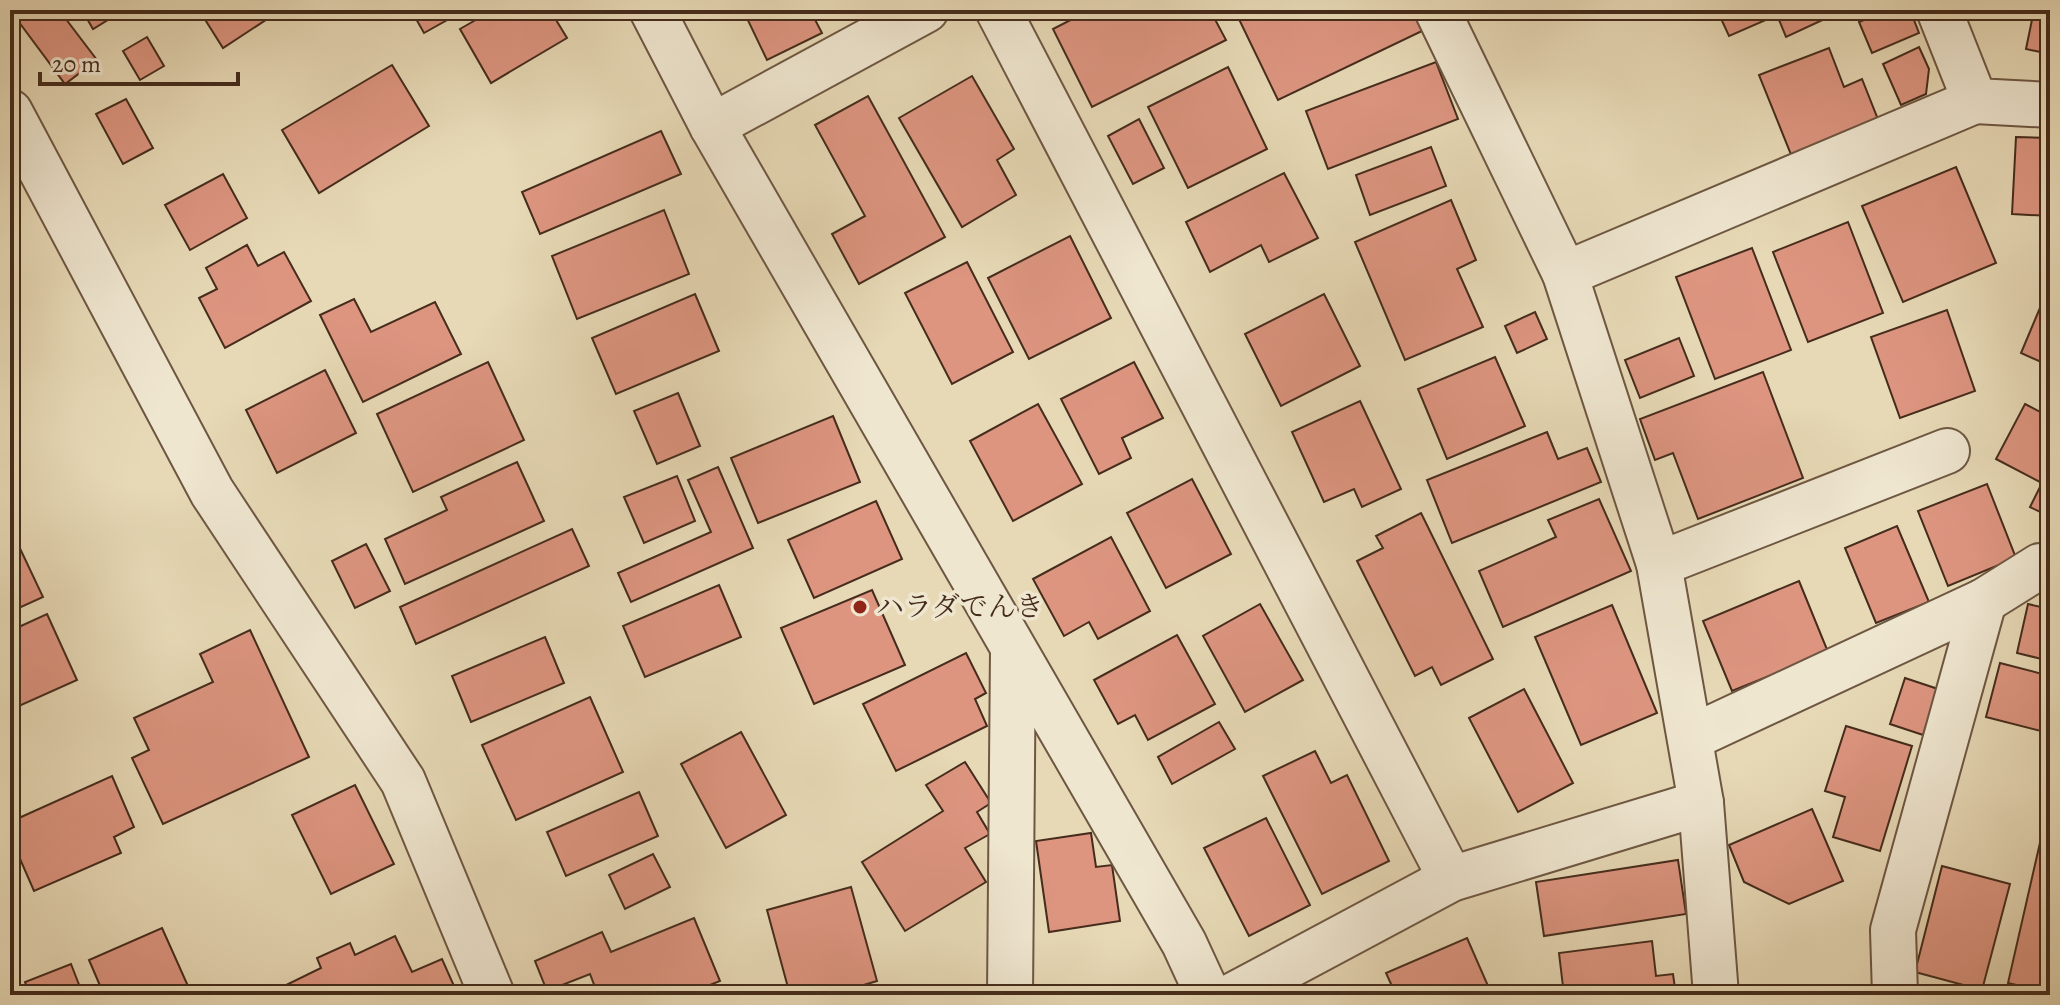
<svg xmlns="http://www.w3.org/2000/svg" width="2060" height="1005" viewBox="0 0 2060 1005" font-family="Alegreya,'Noto Serif JP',serif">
  <rect width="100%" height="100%" fill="#e7d9b6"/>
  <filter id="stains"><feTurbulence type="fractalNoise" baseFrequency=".0025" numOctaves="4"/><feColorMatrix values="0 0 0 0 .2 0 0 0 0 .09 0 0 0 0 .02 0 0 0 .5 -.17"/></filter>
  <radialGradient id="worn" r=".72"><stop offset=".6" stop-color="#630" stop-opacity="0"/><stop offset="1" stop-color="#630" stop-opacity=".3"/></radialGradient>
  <g fill="#dd9580" stroke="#452c1c" stroke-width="2">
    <path d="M10,10H59L97,60L65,84Z"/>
    <path d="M82,10H124L93,29Z"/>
    <path d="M199,10H281L223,48Z"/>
    <path d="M411,10H465L424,33Z"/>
    <path d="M493,10H550L567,38L491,83L460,29Z"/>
    <path d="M749,10H810L822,33L767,60L744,12Z"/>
    <path d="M852,10H887L857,23Z"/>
    <path d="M1090,10H1210L1226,40L1092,107L1053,29Z"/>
    <path d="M1243,10H1412L1422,31L1278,100L1236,13Z"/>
    <path d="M1717,10H1844L1786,37L1777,15L1729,36Z"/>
    <path d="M1888,10H1910L1919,33L1872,53L1859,22Z"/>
    <path d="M2034,10H2050V54L2026,49Z"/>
    <path d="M147,37L164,66L140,80L123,51Z"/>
    <path d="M1919,47L1929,69L1926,94L1901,105L1883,64Z"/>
    <path d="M1829,48L1844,87L1862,79L1879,122L1792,157L1759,75Z"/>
    <path d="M1436,62L1458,119L1328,169L1306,111Z"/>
    <path d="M392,65L429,126L319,193L282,130Z"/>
    <path d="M1228,67L1267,149L1188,188L1148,107Z"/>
    <path d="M972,76L1014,149L997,160L1016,195L962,227L899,118Z"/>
    <path d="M868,96L945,237L859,284L832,234L865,216L815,125Z"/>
    <path d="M126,99L153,148L123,164L96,114Z"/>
    <path d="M1139,119L1164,168L1133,184L1108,136Z"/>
    <path d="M661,131L681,174L540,234L522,192Z"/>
    <path d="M2016,137L2050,138V216L2012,214Z"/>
    <path d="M1431,147L1446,186L1370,215L1356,175Z"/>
    <path d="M1956,167L1996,263L1903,302L1862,206Z"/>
    <path d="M1284,173L1318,238L1269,262L1261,245L1210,272L1186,222Z"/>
    <path d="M223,174L247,218L190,250L165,205Z"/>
    <path d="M1451,200L1476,260L1457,269L1483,327L1405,360L1355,242Z"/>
    <path d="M664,210L689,274L577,319L552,256Z"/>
    <path d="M1848,222L1883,313L1808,342L1773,252Z"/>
    <path d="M1070,236L1111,318L1029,359L988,278Z"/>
    <path d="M247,245L258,266L284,252L311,301L225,348L199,298L217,289L206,268Z"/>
    <path d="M1752,248L1791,350L1715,379L1676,277Z"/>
    <path d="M967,262L1013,352L952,384L905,293Z"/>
    <path d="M2050,284V366L2021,353Z"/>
    <path d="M695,294L719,351L616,394L592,338Z"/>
    <path d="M1324,294L1360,366L1281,406L1245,334Z"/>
    <path d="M354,299L371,332L435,302L461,354L363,402L320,315Z"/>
    <path d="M1947,310L1975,391L1900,418L1871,337Z"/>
    <path d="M1535,312L1547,339L1517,353L1505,326Z"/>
    <path d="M1679,338L1694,376L1640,398L1625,360Z"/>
    <path d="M1495,357L1525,426L1447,459L1418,389Z"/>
    <path d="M488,362L524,440L413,492L377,414Z"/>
    <path d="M1134,362L1163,418L1122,438L1131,458L1099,474L1061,399Z"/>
    <path d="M325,370L356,433L277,473L246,410Z"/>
    <path d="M1763,372L1803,478L1698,519L1673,453L1655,460L1640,419Z"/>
    <path d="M678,393L700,446L657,464L634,411Z"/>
    <path d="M1360,401L1401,489L1362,507L1354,489L1324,502L1292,432Z"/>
    <path d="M1038,404L1082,484L1013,521L970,441Z"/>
    <path d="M2025,404L2050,417V517L2030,507L2042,483L1996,459Z"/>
    <path d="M833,416L860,482L758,523L731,458Z"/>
    <path d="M1547,432L1558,459L1587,448L1601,482L1452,543L1427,480Z"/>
    <path d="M517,462L544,521L405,584L385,539L447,510L441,497Z"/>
    <path d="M718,467L753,548L631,602L618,573L711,532L688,480Z"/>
    <path d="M677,476L695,521L644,543L624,497Z"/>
    <path d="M1192,479L1231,554L1166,588L1127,513Z"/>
    <path d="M1987,484L2016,558L1948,586L1918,511Z"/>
    <path d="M1599,499L1631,571L1503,627L1479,571L1556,537L1548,520Z"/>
    <path d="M876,501L902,559L814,598L788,540Z"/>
    <path d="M1421,513L1493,659L1441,685L1432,667L1415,676L1357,561L1383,548L1376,536Z"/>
    <path d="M1897,526L1929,602L1876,623L1845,548Z"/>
    <path d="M572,529L589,566L416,644L400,607Z"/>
    <path d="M1111,537L1150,611L1098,639L1089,622L1064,636L1033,579Z"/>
    <path d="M16,540L43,597L10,612V543Z"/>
    <path d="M366,544L390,591L355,608L332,561Z"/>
    <path d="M1799,581L1828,652L1732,691L1703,621Z"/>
    <path d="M719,585L741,637L645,677L623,626Z"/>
    <path d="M872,590L905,665L814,704L781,628Z"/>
    <path d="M1260,604L1303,680L1245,712L1203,636Z"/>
    <path d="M2028,604L2050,609V661L2017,653Z"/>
    <path d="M1612,605L1657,713L1581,745L1535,637Z"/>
    <path d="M47,614L77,680L10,710V631Z"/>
    <path d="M250,630L309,757L163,824L132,758L149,750L134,718L213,682L200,654Z"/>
    <path d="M1177,635L1215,704L1148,740L1135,715L1118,724L1094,680Z"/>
    <path d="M545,637L564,683L471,722L452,676Z"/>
    <path d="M966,653L986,693L975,699L987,726L896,771L863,704Z"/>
    <path d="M2000,663L2050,676L2049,733L1986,717Z"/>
    <path d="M1905,678L1938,689L1923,735L1890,724Z"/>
    <path d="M1524,689L1573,783L1518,812L1469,718Z"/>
    <path d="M590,697L623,772L516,820L482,745Z"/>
    <path d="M1219,722L1235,749L1172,784L1158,757Z"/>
    <path d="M1846,726L1912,746L1880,851L1833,837L1845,797L1825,791Z"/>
    <path d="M741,732L786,815L726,848L681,764Z"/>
    <path d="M1315,751L1331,783L1347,775L1389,861L1322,894L1263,776Z"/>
    <path d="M965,762L991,803L977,812L990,834L965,848L986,882L905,931L862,862L943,811L926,785Z"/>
    <path d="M112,776L134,827L114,837L121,853L34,891L17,852L10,856V822Z"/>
    <path d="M355,785L394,864L331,894L292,815Z"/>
    <path d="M639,792L658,836L566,876L547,832Z"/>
    <path d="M2050,799V993L2008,983Z"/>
    <path d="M1812,809L1843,881L1789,904L1744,882L1729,845Z"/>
    <path d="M1266,818L1310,905L1249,936L1204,848Z"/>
    <path d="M1091,833L1096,867L1112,865L1120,921L1049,932L1036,841Z"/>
    <path d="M653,854L670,887L625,909L609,875Z"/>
    <path d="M1678,860L1686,914L1544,936L1536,882Z"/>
    <path d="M1942,866L2010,884L1982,990L1915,972Z"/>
    <path d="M851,887L877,981L830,995H790L767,910Z"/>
    <path d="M694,918L720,981L685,995H598L590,974L547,991L535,961L602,932L611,952Z"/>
    <path d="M162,928L192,995H104L89,960Z"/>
    <path d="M395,936L412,972L442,959L458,995H283L280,988L321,968L317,958L350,943L355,955Z"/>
    <path d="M1467,938L1492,995H1396L1386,973Z"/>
    <path d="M1652,941L1656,976L1673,974L1676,995H1564L1559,953Z"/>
    <path d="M71,964L83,995H30L25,982Z"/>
  </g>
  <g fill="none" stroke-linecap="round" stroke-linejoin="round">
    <g stroke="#6e5742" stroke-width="48">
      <g id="minor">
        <path d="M652,10L712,126L1184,943L1208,995"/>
        <path d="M998,10L1451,879"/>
        <path d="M1437,10L1565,274L1659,564L1701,803L1716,995"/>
        <path d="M1939,10L1975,101L2050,105"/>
        <path d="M10,112L212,492L403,781L492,995"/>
        <path d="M712,126L926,10"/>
        <path d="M1565,274L1975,101"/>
        <path d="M1659,564L1947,451"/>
        <path d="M1690,738L1984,601L2040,566L2050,569"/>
        <path d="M1010,995L1013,649"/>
        <path d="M1234,995L1451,879L1701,803"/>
        <path d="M1895,995L1893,930L1984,601"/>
      </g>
    </g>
    <use href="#minor" stroke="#efe6d0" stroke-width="44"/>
  </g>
  <circle fill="#8f2418" stroke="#efe6d0" stroke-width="3" cx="860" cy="607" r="8"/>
  <g text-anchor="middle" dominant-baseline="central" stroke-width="7" stroke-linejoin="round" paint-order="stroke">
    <g font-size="28" fill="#452c1c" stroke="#efe6d0" text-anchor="start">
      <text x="876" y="607">ハラダでんき</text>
    </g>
  </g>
  <rect width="2060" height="1005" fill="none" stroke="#e7d9b6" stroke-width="40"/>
  <rect x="12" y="12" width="2036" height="981" fill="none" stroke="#452c1c" stroke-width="4"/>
  <rect x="20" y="20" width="2020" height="965" fill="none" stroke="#452c1c" stroke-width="2"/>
  <path d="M40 72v12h198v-12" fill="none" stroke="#452c1c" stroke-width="4"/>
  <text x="52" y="72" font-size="24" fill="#452c1c" stroke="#efe6d0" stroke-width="6" paint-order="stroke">20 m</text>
  <rect width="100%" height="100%" filter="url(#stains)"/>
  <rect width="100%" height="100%" fill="url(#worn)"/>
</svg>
